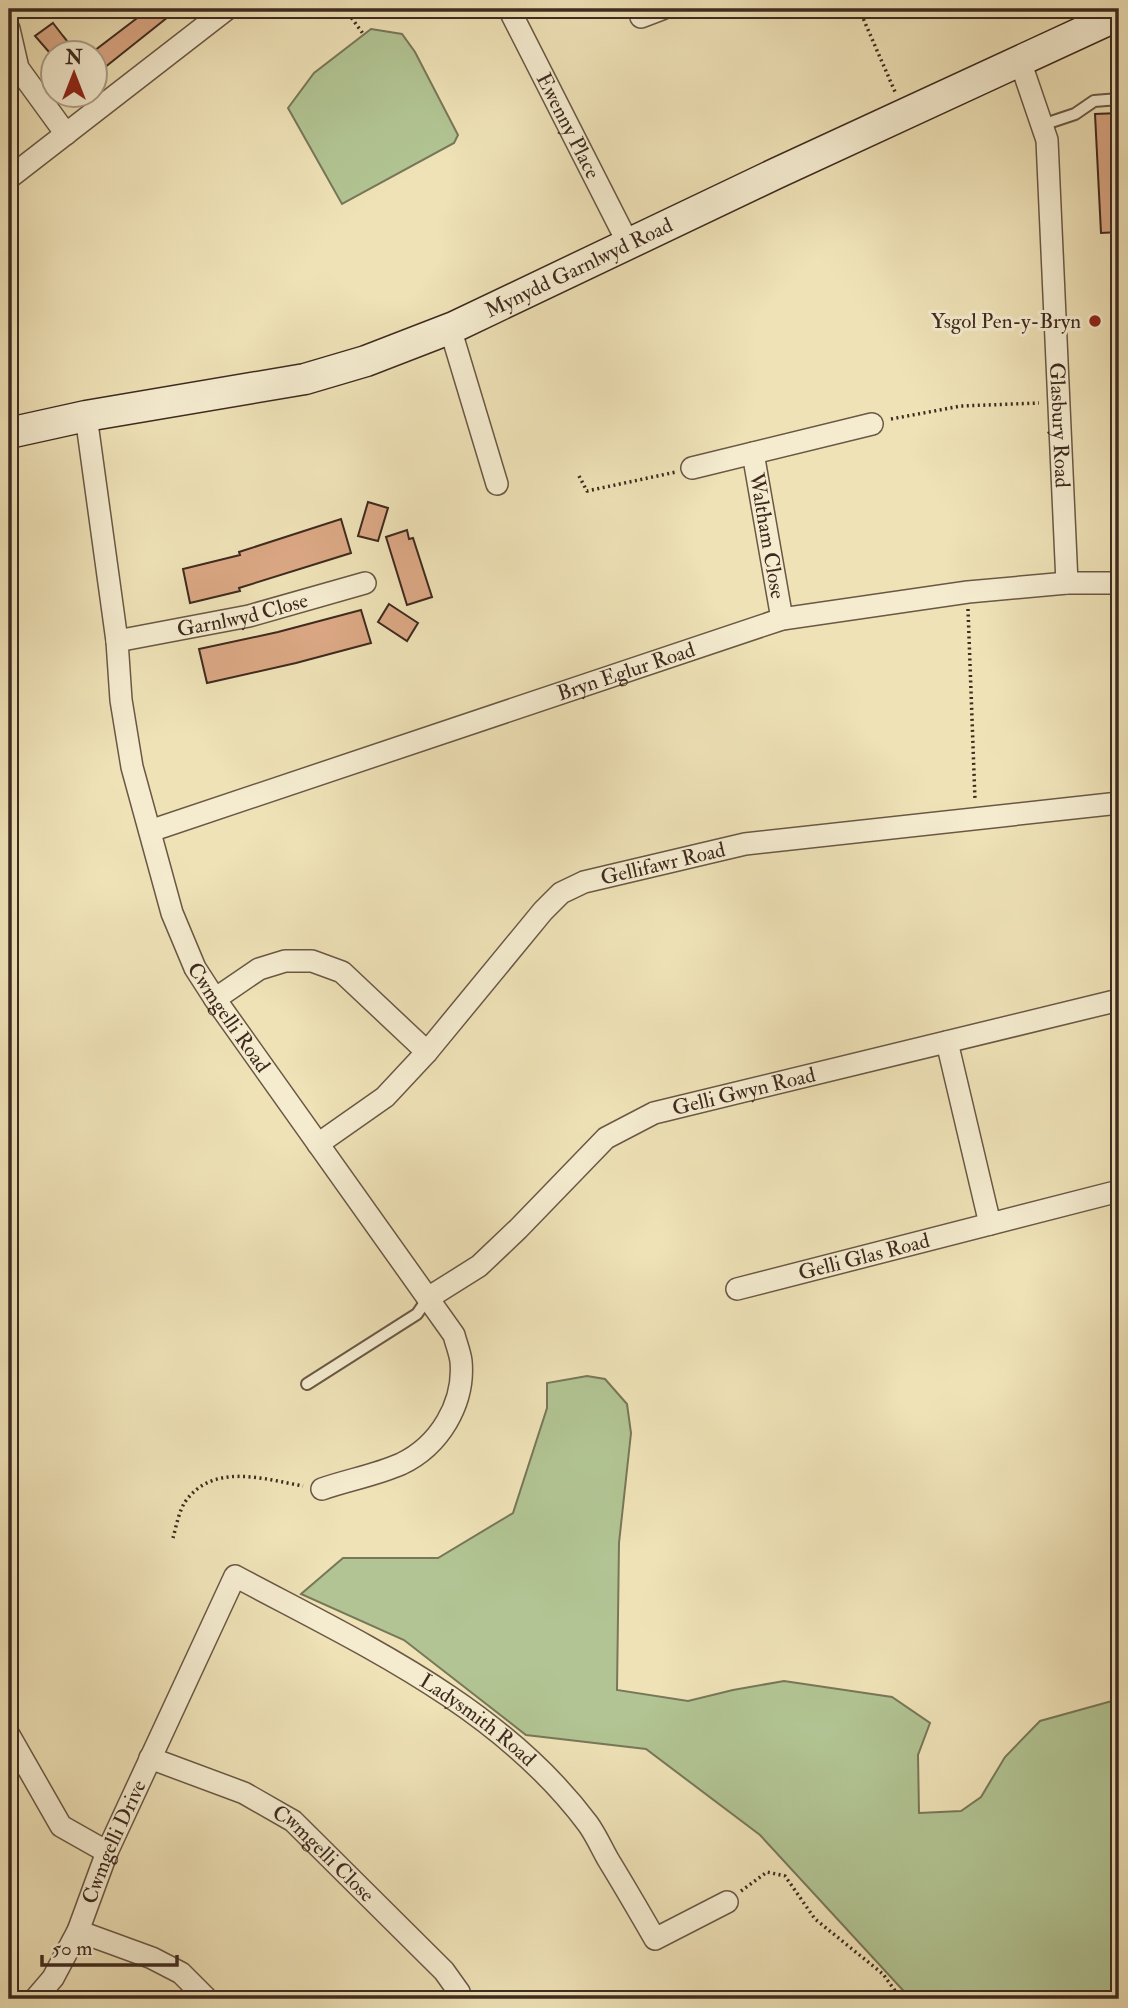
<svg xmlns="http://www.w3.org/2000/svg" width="1128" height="2008" viewBox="0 0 1128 2008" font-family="'IM FELL Double Pica',serif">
  <rect width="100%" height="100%" fill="#efe2b7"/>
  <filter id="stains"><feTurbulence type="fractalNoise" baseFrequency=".00286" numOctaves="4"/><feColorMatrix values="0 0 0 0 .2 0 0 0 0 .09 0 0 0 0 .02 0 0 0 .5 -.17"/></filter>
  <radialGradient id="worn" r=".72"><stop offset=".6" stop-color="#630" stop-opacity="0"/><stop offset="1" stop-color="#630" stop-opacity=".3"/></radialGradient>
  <g fill="#b2c493" stroke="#787759" stroke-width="2">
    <path d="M371,29L402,34L415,52L458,135L454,143L342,204L288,108L314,73Z"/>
    <path d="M587,1376L605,1379L627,1404L631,1433L619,1543L617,1690L688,1701L733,1690L784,1681L892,1697L930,1723L918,1755L919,1813L961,1811L981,1797L1005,1757L1040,1721L1119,1699V1999H911L760,1835L646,1749L526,1735L404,1640L301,1594L343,1558H438L513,1513L547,1408V1383Z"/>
  </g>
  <g fill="#dca885" stroke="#3e2a1f" stroke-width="2">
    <path d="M149,9H178L94,76V51Z"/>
    <path d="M53,23L63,36L76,52H49L35,36Z"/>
    <path d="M1119,113V232L1101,233L1095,114Z"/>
    <path d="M368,502L388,508L378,541L358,536Z"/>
    <path d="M341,519L351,553L239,588L240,591L190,603L183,569L240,555L239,552Z"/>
    <path d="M407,530L409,539L413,538L432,597L407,605L386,537Z"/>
    <path d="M389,604L418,623L407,641L378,622Z"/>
    <path d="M361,610L371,643L296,663L207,683L199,649L278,632Z"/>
  </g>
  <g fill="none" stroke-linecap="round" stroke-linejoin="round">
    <g stroke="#6a5845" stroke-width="14">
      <g id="lane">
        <path d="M1042,125L1075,114L1094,101L1119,99"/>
        <path d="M307,1384L417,1314L428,1298"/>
      </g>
    </g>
    <g stroke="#6a5845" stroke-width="24">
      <g id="street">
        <path id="s1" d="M509,9L628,243"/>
        <path d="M641,17L662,9"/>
        <path d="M9,29L18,68L66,134"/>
        <path id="s2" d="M1020,61L1047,140L1067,583"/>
        <path d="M9,178L227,9"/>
        <path d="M450,328L497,484"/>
        <path id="s3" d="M86,416L117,641L121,700L132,767L172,913L195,968L215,999L454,1335C456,1343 460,1353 461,1361C465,1404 439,1446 401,1464C376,1475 348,1480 322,1489"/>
        <path id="s4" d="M753,453L782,619"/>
        <path d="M692,468L872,424"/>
        <path id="s5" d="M117,641L249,616L365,583"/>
        <path id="s6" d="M150,831L782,619L968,592L1067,583H1119"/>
        <path d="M215,999L259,969L285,961H312L342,972L427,1052"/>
        <path d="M947,1042L990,1224"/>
        <path id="s7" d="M318,1144L385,1097L427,1052L543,911L561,893L584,882L745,844L1119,803"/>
        <path id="s8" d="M737,1289L1119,1191"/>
        <path id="s9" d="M428,1298L479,1266L518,1229L606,1138L654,1113L1119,1000"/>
        <path d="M9,1735L61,1826L107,1852"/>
        <path id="s10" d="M150,1758L244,1793L293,1821L444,1971L459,1992L461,1999"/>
        <path d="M78,1931L152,1958L181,1973L207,1999"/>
        <path id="s11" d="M35,1999L53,1978L78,1931L107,1852L235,1576C362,1644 500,1706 588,1824C596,1835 602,1849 609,1861C625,1887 640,1913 655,1939L727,1902"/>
      </g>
    </g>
    <g stroke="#3e2a1f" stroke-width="33">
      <g id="secondary">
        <path id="s12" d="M9,433L86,416L305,379L366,361L454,327L777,173L1119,15"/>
      </g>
    </g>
    <g stroke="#3e2a1f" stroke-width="3.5" stroke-dasharray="2 3.5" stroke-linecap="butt">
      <path d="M345,9L364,35"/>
      <path d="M859,9L896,94"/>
      <path d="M891,419L961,406L1039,403"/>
      <path d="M579,476L587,491L676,472"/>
      <path d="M968,609L975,800"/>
      <path d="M173,1538C176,1527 179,1511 185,1502C213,1462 264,1479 303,1486"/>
      <path d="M741,1891L767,1872L785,1876L815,1919L883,1974L901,1999"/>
    </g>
    <use href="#lane" stroke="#f5ecd0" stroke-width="10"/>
    <use href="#street" stroke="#f5ecd0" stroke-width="21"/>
    <use href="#secondary" stroke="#f5ecd0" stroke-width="30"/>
  </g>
  <circle fill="#8f2418" stroke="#f5ecd0" stroke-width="2.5" cx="1095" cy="321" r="7"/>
  <g text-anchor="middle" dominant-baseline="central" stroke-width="6" stroke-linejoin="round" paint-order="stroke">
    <g font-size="21" fill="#3e2a1f" stroke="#f5ecd0">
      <text stroke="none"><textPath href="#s1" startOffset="131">Ewenny Place</textPath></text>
      <text stroke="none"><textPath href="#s12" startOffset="597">Mynydd Garnlwyd Road</textPath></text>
      <text stroke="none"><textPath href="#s2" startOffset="369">Glasbury Road</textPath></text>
      <text stroke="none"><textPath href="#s4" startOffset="84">Waltham Close</textPath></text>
      <text stroke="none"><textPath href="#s5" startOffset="128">Garnlwyd Close</textPath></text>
      <text stroke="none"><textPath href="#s6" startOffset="502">Bryn Eglur Road</textPath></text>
      <text stroke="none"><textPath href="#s7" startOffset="458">Gellifawr Road</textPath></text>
      <text stroke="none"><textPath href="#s3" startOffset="625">Cwmgelli Road</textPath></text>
      <text stroke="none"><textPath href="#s9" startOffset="387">Gelli Gwyn Road</textPath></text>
      <text stroke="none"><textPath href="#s8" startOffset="131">Gelli Glas Road</textPath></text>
      <text stroke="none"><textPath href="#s11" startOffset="752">Ladysmith Road</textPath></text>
      <text stroke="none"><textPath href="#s11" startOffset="177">Cwmgelli Drive</textPath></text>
      <text stroke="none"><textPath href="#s10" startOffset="201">Cwmgelli Close</textPath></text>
    </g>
    <g font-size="21" fill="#3e2a1f" stroke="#f5ecd0" text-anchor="end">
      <text x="1081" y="321">Ysgol Pen-y-Bryn</text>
    </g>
  </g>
  <rect width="1128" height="2008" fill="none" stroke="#efe2b7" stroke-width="35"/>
  <rect x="10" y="10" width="1107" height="1987" fill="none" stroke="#3e2a1f" stroke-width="3.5"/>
  <rect x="18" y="18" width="1093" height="1973" fill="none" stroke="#3e2a1f" stroke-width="2"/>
  <g transform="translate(74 74)"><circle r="33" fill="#f5ecd0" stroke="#ac9e89" stroke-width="2"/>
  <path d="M0-5L12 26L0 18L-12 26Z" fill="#8f2418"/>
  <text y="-10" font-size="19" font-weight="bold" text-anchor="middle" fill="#3e2a1f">N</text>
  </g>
  <path d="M42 1955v10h135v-10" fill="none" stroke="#3e2a1f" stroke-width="3.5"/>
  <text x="52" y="1955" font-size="21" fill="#3e2a1f" stroke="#f5ecd0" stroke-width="5" paint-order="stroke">50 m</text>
  <rect width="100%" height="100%" filter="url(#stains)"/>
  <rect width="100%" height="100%" fill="url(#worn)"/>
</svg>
